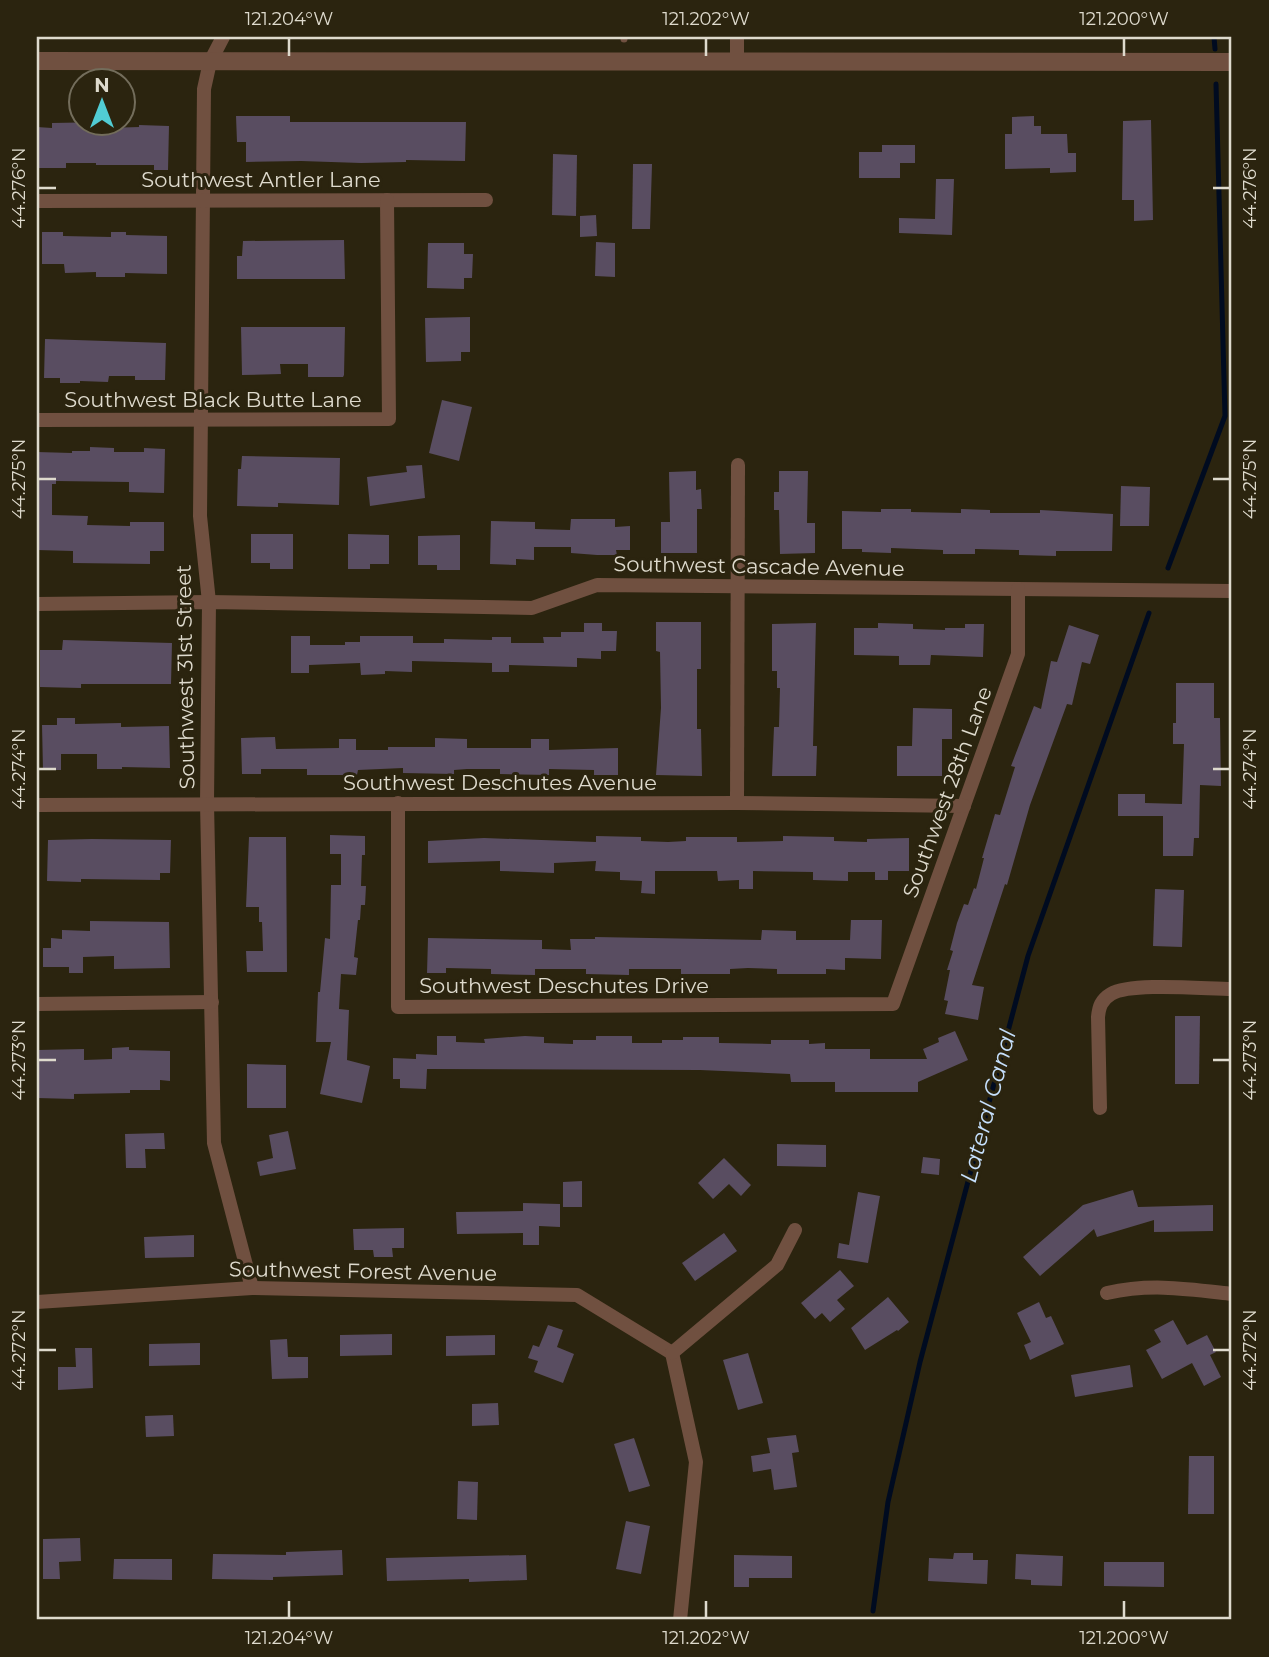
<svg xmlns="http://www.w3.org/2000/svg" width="1269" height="1657" viewBox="0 0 1269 1657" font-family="Montserrat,sans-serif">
  <rect width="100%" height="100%" fill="#2b240f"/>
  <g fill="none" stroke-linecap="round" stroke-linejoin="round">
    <g stroke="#000b20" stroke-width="5">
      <path d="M1214,37L1215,49"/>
      <path d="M1168,568L1225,416L1216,84"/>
      <path d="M873,1611L888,1502L920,1362L1028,956L1149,613"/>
    </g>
  </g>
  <g fill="#594d61">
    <path d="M236,116H290V122H466L465,161L406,160V162L361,163L301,161L246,162V142H237Z"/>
    <path d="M1034,116V126H1041V134H1067L1068,153H1076V172L1050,173V168L1005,169V134H1012V117Z"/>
    <path d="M1151,120L1153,220L1134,221V200H1122L1123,121Z"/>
    <path d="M106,122L107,128L139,127V125L169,126L168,170H154V165H96V163H66V168H37V127L52,128V123Z"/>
    <path d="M882,145H915V163H900V178H859V152H882Z"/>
    <path d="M553,154L577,155L576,216L552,215Z"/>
    <path d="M633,164H652L650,229H632Z"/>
    <path d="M936,179H954L952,235L899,233V218L935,219Z"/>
    <path d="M596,215L597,236L580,237V216Z"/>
    <path d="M42,232H63V236L111,237V232H126V235L167,236V274L125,273V277H96V272L65,273L64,264H42Z"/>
    <path d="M344,240L345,279H237V256H242L243,241Z"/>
    <path d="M596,242L615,243V277L595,276Z"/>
    <path d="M428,243H464V254H473L472,278H464V289L427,288Z"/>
    <path d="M470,317V352H461V361L426,362L425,318Z"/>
    <path d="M241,327H345L344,375L343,377H308V364H280L281,374L242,375Z"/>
    <path d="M45,339L166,343L165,380H135V376H109L108,382L80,381V383H60V378H44Z"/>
    <path d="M442,400L472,407L459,461L429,453Z"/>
    <path d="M90,447L114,448V452H144V448L165,449L164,493L129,492V482L56,481V484H52V515L88,516L87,525L130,526V522H164V551H150V564L73,563V551L37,550V452L72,453V451H90Z"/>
    <path d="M242,456L340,458L339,505L278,503V507L237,506L238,469H241Z"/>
    <path d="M422,465L425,498L370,506L367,477L407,472L406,466Z"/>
    <path d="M696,471V490L701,489L702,509H697V553H661V522H670L669,472Z"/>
    <path d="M779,471H808L807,523H815V553L780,554L779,510H774V492H779Z"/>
    <path d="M1121,486L1150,487L1149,526H1120Z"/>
    <path d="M881,509H911V512L961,513V509L990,510V513H1040V510L1113,514L1112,551H1056V556L1019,555V550L975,549V554H943V550L891,548V553L862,552V549H842V511L881,512Z"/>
    <path d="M571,519H615V527L630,526V550H616L617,555H597L571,553V547H534V560L516,559V565L490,564L491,521L535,522V529L570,530Z"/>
    <path d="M251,534H293V569H270V563H251Z"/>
    <path d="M348,534L389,535V564H370V569H348Z"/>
    <path d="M460,535V570H437V565H418V536Z"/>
    <path d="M656,622H701V669H697V729H701L702,776L656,775L661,708L660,652L656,651Z"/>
    <path d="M584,623H602V631H617L616,651H601V659L577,658V667L509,665V672H492V663L412,661V672L385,671V674L361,675L360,663L309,665V673H291V636H310V645H345V642H360V636H413V643H444V639L492,640V637H511V643H544L543,637H561V632H584Z"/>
    <path d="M816,623L813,746H817L816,776H772L774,727H779L780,688H777V671H772V624Z"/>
    <path d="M878,623L913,624V629L945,630V628H965V624H984L983,657L931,655L930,665H899V656L854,655V628H878Z"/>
    <path d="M1069,625L1099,635L1090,664L1082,662L1072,705L1067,704L1030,805L1007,885L1005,884L972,985L984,987L978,1020L945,1014L948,1001L944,1000L950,970H947L953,951L950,950L957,923L964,904L968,905L974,888L976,889L984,858H982L995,814L1000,815L1015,767L1011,766L1034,706L1041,709L1051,661L1057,662Z"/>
    <path d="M63,640L172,643L171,684H81V688L40,687V650H62Z"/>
    <path d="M1176,683H1214V718H1220L1221,786L1200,785L1199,838H1194L1193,856H1163V816H1118V794H1145V803L1182,804L1184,744H1173V723H1176Z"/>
    <path d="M913,708L952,709V739H942V776H897V746H912Z"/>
    <path d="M57,718H75V724L121,723V727L169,726L170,768L122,767V769H97V754H61V770H43L42,725H57Z"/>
    <path d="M275,737L276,749L339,748V739H356V750H388V747H435V738L467,739V748H531V739H549V750L618,748V775H594V770L549,769V775L500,774V769H467L454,770V774L403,773V768L358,770L357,775H307V769H261V774H242L241,738Z"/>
    <path d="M330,835L365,836V855H362L361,886H366L365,905H361L360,920H358L354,957L358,958L356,975L341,974L339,1009L349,1010L347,1060L370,1066L362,1103L320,1094L331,1042H316L318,992H320L325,938L330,939L331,885H341V854H330Z"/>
    <path d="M596,836L641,837V841L668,842L686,841V837H737V842L783,841V836L834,837V841L867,842V839L909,838V871H888V880H875V872H848V881L813,880V872L753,871V889H739V880L718,881L717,871H655V894L641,893L642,881L620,880V872L595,871L596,861L554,863V873L500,871V861L428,863V841L484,838L596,842Z"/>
    <path d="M249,837H286L287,972H247L246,951H263L262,922H259V907H246Z"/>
    <path d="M92,839L171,840L170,873H160V880L81,879V882L47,881L48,840Z"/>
    <path d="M1155,889L1184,890L1182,947L1153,946Z"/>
    <path d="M851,920H882L881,959L845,958V970L826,969V974H777V969L748,968L730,969V974H681V969H629V975L586,974V969H535V975L491,974V969L446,968V973H427L428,938L542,940V949L571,950L570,939H595V937L761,940L762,930L796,931V940H850Z"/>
    <path d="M90,921L169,922L170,968L114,969V956L83,957V973H69V967H43V948H51V938L62,939V930L90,931Z"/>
    <path d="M1175,1016H1200L1199,1084H1175Z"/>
    <path d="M955,1031L968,1060L918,1082V1092H835V1082H791L790,1074L700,1070L427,1069L426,1089L400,1088V1079H393V1058L416,1059V1054L437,1055V1036H456V1042L485,1043L484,1039L525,1036L544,1037V1043L573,1044V1040H596V1036H632V1043H662V1040H683V1037H719V1043L771,1044V1040H809V1044L825,1043V1049H870V1059H927L923,1049L939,1042L938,1038Z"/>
    <path d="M129,1047V1050L170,1051V1081L160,1080V1090H130V1093L74,1094V1099L37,1098V1050L84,1049V1060L112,1059V1048Z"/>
    <path d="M247,1064L286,1065V1108H247Z"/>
    <path d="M288,1131L296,1169L260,1176L257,1162L273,1158L269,1135Z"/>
    <path d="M164,1133L165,1149H145L146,1168H126L125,1134Z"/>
    <path d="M777,1144L826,1145V1167L777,1166Z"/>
    <path d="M923,1157L940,1159L939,1175L921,1173Z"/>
    <path d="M724,1158L751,1185L741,1196L729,1184L713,1199L698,1183Z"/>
    <path d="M582,1181V1207H563V1182Z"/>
    <path d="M1133,1190L1138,1207L1213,1205V1231L1154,1232V1220L1097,1237L1094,1229L1040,1276L1023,1257L1083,1205Z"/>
    <path d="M858,1192L880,1196L868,1263L837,1258L839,1243L849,1245Z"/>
    <path d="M523,1203L560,1204V1227L539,1226V1245H523V1233L457,1234L456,1212L523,1211Z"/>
    <path d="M404,1228V1248H392L393,1257H374L373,1250H354L353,1229Z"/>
    <path d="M724,1233L737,1251L695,1281L682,1263Z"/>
    <path d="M194,1235V1257L145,1258L144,1237Z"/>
    <path d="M840,1270L854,1286L837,1300L845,1309L830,1322L822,1313L815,1319L801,1303Z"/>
    <path d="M888,1297L909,1322L898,1331L897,1330L865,1350L851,1328Z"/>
    <path d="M1039,1302L1046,1318L1051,1316L1064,1344L1030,1360L1024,1345L1031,1342L1017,1313Z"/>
    <path d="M1173,1320L1187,1345L1207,1335L1216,1352L1210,1355L1221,1377L1204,1386L1192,1363L1162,1379L1146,1350L1161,1342L1154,1330Z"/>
    <path d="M548,1325L563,1330L557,1347L574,1354L563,1383L534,1372L538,1361L528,1358L533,1345L539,1347Z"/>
    <path d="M392,1334V1355L340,1356V1335Z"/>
    <path d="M495,1335V1355L446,1356V1336Z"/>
    <path d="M287,1339L288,1357H308V1378L272,1379L270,1340Z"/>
    <path d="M200,1343V1365L149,1366V1344Z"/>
    <path d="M75,1348H92L93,1388L58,1390V1367H76Z"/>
    <path d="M748,1353L763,1403L738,1410L723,1360Z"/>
    <path d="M1130,1365L1133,1387L1075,1397L1071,1375Z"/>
    <path d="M498,1403L499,1425L472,1426V1404Z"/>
    <path d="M173,1415L174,1436L146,1437L145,1416Z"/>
    <path d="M796,1435L799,1452L792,1453L797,1487L774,1490L771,1469L753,1472L751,1456L770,1453L767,1438Z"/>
    <path d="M634,1438L650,1486L629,1492L614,1444Z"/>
    <path d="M1189,1456H1214V1514H1188Z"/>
    <path d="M458,1481L478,1482L477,1520L457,1519Z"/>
    <path d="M626,1521L650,1526L641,1574L616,1569Z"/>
    <path d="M80,1538L81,1561L59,1562L60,1579H43V1539Z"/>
    <path d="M342,1550L343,1575L273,1577V1580L212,1579L213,1554L286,1555V1552Z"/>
    <path d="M954,1553H973V1560H988L987,1584L928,1581L929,1558L953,1559Z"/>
    <path d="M1016,1554L1063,1556L1062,1586L1031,1585V1580L1015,1579Z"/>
    <path d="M526,1555L527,1580L469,1582V1579L387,1581L386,1558Z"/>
    <path d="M734,1555L792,1556V1578H749V1587H734Z"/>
    <path d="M114,1559H172V1580L113,1579Z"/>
    <path d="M1104,1562H1164V1587L1104,1586Z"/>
  </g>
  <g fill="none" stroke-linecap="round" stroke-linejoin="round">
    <path stroke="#705040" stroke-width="7" d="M624,37V39"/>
    <g stroke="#705040" stroke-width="14">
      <path d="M223,37L210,62L204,89L200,516L209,602L207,803L214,1143L252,1288"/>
      <path d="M737,63V37"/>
      <path d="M37,201L486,200"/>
      <path d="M37,420L389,419L387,200"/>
      <path d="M37,604L209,602L532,608L597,585L1232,591"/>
      <path d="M398,803V1007L893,1004L1018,654V589"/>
      <path d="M737,803L738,465"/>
      <path d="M37,805L737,803L964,806"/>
      <path d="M37,1004L212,1002"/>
      <path d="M1100,1108L1098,1017C1099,1007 1101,1000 1111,994C1131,982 1206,989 1232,989"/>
      <path d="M1107,1293C1151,1283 1188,1289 1232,1294"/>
      <path d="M37,1302L252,1288L577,1295L672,1353"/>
      <path d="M672,1353L696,1462L680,1620"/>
      <path d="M672,1353L777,1265L795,1230"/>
    </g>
    <path stroke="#705040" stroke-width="18" d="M37,61L1232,62"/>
  </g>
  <path fill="none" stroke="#dedacd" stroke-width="2.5" d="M289,38V56M706,38V56M1124,38V56M38,188H56M1213,188H1230M38,479H56M1213,479H1230M38,769H56M1213,769H1230M38,1060H56M1213,1060H1230M38,1350H56M1213,1350H1230M289,1601V1618M706,1601V1618M1124,1601V1618"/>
  <g text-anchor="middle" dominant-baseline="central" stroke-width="6" stroke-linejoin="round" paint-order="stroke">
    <g font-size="21" fill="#dedacd" stroke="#2b240f">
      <text x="261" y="179">Southwest Antler Lane</text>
      <text x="213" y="399">Southwest Black Butte Lane</text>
      <text transform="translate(759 566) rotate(1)">Southwest Cascade Avenue</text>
      <text transform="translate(185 677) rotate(-91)">Southwest 31st Street</text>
      <text x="500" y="782">Southwest Deschutes Avenue</text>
      <text transform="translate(947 792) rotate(-70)">Southwest 28th Lane</text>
      <text x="564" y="985">Southwest Deschutes Drive</text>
      <text transform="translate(363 1271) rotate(1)">Southwest Forest Avenue</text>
    </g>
    <g font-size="23" font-style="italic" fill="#c6e0fd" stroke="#2b240f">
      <text transform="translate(988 1106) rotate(-75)">Lateral Canal</text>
    </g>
  </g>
  <rect width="1269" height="1657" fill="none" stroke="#2b240f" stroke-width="77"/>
  <g transform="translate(102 102)"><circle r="33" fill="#2b240f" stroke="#736d5b" stroke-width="2"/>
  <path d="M0-5L12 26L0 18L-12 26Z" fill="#51ccd4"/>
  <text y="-10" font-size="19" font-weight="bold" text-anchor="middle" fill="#dedacd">N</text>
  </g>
  <rect x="38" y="38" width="1192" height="1580" fill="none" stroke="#dedacd" stroke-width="2.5"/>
  <g font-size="18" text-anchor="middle" fill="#dedacd">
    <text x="289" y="25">121.204°W</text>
    <text x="706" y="25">121.202°W</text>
    <text x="1124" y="25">121.200°W</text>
    <text transform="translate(19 188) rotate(-90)" y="6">44.276°N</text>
    <text transform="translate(1250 188) rotate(-90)" y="6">44.276°N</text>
    <text transform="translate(19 479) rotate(-90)" y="6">44.275°N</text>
    <text transform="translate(1250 479) rotate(-90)" y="6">44.275°N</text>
    <text transform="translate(19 769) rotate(-90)" y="6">44.274°N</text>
    <text transform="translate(1250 769) rotate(-90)" y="6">44.274°N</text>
    <text transform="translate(19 1060) rotate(-90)" y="6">44.273°N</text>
    <text transform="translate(1250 1060) rotate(-90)" y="6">44.273°N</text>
    <text transform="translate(19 1350) rotate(-90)" y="6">44.272°N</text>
    <text transform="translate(1250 1350) rotate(-90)" y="6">44.272°N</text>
    <text x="289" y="1644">121.204°W</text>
    <text x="706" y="1644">121.202°W</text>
    <text x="1124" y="1644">121.200°W</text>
  </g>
</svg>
